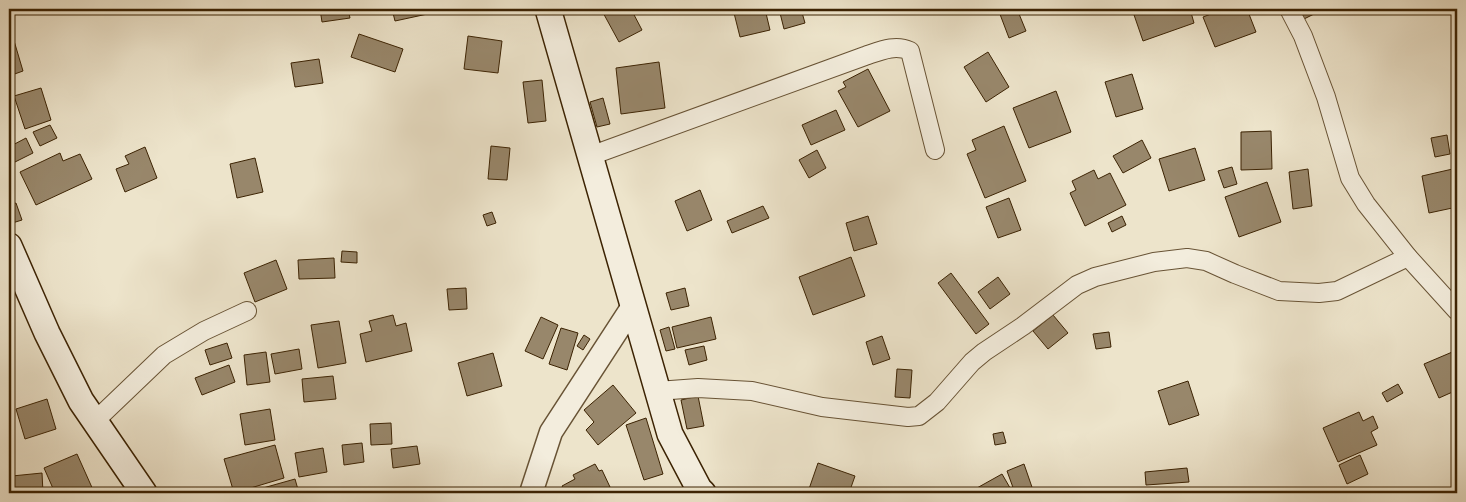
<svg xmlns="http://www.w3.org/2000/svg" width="1466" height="502" viewBox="0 0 1466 502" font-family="'Sorts Mill Goudy',serif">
  <rect width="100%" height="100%" fill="#ede4cb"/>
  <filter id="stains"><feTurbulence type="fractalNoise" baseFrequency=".004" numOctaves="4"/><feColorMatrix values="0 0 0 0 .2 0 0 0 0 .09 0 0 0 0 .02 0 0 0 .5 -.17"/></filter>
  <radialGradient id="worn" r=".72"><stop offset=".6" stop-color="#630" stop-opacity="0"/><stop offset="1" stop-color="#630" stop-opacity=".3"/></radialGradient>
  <g fill="#98876b" stroke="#3c2303">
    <path d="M320,9H348L350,18L322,22Z"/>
    <path d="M392,9H431L432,13L395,21Z"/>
    <path d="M601,9H631L642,30L619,42Z"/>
    <path d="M733,9H765L770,30L740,37Z"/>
    <path d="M779,9H801L805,23L784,29Z"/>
    <path d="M998,9H1017L1026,31L1009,38Z"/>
    <path d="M1132,9H1190L1194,23L1143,41Z"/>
    <path d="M1224,9H1247L1256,32L1215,47L1203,17Z"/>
    <path d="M1299,9H1324L1304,19Z"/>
    <path d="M12,34L23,71L9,76V35Z"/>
    <path d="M359,34L403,49L395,72L351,57Z"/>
    <path d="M468,36L502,41L498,73L464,69Z"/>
    <path d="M988,52L1009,87L986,102L964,67Z"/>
    <path d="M319,59L323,83L295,87L291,63Z"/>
    <path d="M659,62L665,108L621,114L616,68Z"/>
    <path d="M868,69L890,111L858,127L838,91L846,87L843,82Z"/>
    <path d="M1132,74L1143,109L1116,117L1105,82Z"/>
    <path d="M542,80L546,121L528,123L523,82Z"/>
    <path d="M41,88L51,120L25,129L14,96Z"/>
    <path d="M1056,91L1071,132L1029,148L1013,108Z"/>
    <path d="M603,98L610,124L597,127L590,102Z"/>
    <path d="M836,110L845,130L811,145L802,125Z"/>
    <path d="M50,125L57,138L40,146L33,132Z"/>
    <path d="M1004,126L1026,181L985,198L967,154L976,150L972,140Z"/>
    <path d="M1271,131L1272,169L1241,170V132Z"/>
    <path d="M1447,135L1450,154L1435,157L1431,138Z"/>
    <path d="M26,138L33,153L9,165V147Z"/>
    <path d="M1142,140L1151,158L1123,173L1113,156Z"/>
    <path d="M491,146L510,148L507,180L488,179Z"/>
    <path d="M145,147L157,178L125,192L116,169L129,164L125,156Z"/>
    <path d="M1195,148L1205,180L1169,191L1159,159Z"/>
    <path d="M817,150L826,168L809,178L799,160Z"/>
    <path d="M60,153L63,161L80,154L92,179L36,205L20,172Z"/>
    <path d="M255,158L263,192L237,198L230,164Z"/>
    <path d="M1232,167L1237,184L1224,188L1218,171Z"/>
    <path d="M1457,168V207L1429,213L1422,176Z"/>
    <path d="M1308,169L1312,206L1293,209L1289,172Z"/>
    <path d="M1094,170L1098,179L1110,173L1126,205L1085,226L1070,193L1076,190L1072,181Z"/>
    <path d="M1267,182L1281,222L1239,237L1225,197Z"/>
    <path d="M700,190L712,220L687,231L675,201Z"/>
    <path d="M1009,198L1021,230L998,238L986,207Z"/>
    <path d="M16,203L22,220L9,224V205Z"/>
    <path d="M763,206L769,218L732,233L727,221Z"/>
    <path d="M492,212L496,223L487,226L483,215Z"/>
    <path d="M868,216L877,244L854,251L846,223Z"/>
    <path d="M1122,216L1126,225L1112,232L1108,223Z"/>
    <path d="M342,251L357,252V263L341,262Z"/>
    <path d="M851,257L865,296L813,315L799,277Z"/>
    <path d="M334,258L335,278L299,279L298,260Z"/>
    <path d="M276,260L287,289L255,302L244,273Z"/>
    <path d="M951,273L989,324L976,334L938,283Z"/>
    <path d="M998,277L1010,294L990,309L978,292Z"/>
    <path d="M466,288L467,309L449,310L447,289Z"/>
    <path d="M685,288L689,306L671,310L666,293Z"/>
    <path d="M393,315L396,326L406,323L412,351L366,362L360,334L372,331L369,321Z"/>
    <path d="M1053,315L1068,333L1048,349L1033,331Z"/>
    <path d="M541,317L558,325L543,359L525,351Z"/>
    <path d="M711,317L716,339L677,348L672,327Z"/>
    <path d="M339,321L346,363L318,368L311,325Z"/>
    <path d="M669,327L675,349L666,351L660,330Z"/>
    <path d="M561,328L578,333L567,370L549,364Z"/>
    <path d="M1109,332L1111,347L1096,349L1093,334Z"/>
    <path d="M584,335L590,339L583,350L577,346Z"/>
    <path d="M882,336L890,359L873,365L866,342Z"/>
    <path d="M227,343L232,358L210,365L205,350Z"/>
    <path d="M704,346L707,360L689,365L685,350Z"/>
    <path d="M299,349L302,369L275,374L271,354Z"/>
    <path d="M1457,350V390L1439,398L1424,364Z"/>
    <path d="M266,352L270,382L247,385L244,355Z"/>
    <path d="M493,353L502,386L467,396L458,363Z"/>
    <path d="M229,365L235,382L202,395L195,378Z"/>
    <path d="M897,369L912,370L910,398L895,397Z"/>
    <path d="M333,376L336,399L304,402L302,379Z"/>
    <path d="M1188,381L1199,415L1169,425L1158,391Z"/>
    <path d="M1398,384L1403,393L1387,402L1382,393Z"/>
    <path d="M613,385L636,413L598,445L586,430L594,422L584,410Z"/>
    <path d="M698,396L704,426L687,429L681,400Z"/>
    <path d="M47,399L56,429L25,439L16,409Z"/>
    <path d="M270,409L275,440L245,445L240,414Z"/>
    <path d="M1359,412L1363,421L1373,416L1378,428L1371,432L1377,445L1338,462L1323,428Z"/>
    <path d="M646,418L663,474L644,480L626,425Z"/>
    <path d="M391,423L392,444L371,445L370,424Z"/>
    <path d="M1003,432L1006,443L995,445L993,434Z"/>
    <path d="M362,443L364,462L344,465L342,445Z"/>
    <path d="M275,445L284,478L234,493L224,459Z"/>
    <path d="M417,446L420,464L393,468L391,449Z"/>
    <path d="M323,448L327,472L299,477L295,453Z"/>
    <path d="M77,454L94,492L90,493H55L44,468Z"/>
    <path d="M1360,455L1368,474L1347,484L1339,465Z"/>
    <path d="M818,463L855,476L849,493H823L809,489Z"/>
    <path d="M595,464L599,471L602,470L610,487L608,489L610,493H566L562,486L575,479L573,475Z"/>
    <path d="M1024,464L1034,493H1015L1007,471Z"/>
    <path d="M1187,468L1189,482L1146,485L1145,472Z"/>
    <path d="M42,473L43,493H14L12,476Z"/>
    <path d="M1002,474L1013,493H968Z"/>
    <path d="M295,479L299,493H265L263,488Z"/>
  </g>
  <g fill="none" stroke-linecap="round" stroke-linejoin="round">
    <g stroke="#685335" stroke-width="20">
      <g id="minor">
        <path d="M1289,9L1303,36L1326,97L1350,178L1366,204L1408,257L1457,311"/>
        <path d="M590,156L865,56C880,51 895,44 910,51L935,150"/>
        <path d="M657,391L698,388L752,391L822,407L908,417L919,416L937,402L972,362L984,352L1023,326L1077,285L1095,277L1154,262L1187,258L1206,261L1235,274L1279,291L1319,293L1337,291L1408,257"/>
        <path d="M95,421L164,355L204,331L247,311"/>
      </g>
    </g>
    <g stroke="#685335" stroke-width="25">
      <path id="tertiary" d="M531,493L551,432L633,306"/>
    </g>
    <g stroke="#3c2303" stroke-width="28">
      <g id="secondary">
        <path d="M548,9L670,434L699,489L703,493"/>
        <path d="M9,246L47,333L81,401L144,493"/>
      </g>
    </g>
    <use href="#minor" stroke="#f3eddd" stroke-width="18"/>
    <use href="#tertiary" stroke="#f3eddd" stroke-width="22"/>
    <use href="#secondary" stroke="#f3eddd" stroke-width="25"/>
  </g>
  <rect width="1466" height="502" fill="none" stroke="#ede4cb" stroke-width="30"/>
  <rect x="10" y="10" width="1446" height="482" fill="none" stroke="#3c2303" stroke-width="2.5"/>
  <rect x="15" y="15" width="1436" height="472" fill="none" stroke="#3c2303"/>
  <rect width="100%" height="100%" filter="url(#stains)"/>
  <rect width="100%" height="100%" fill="url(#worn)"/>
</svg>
